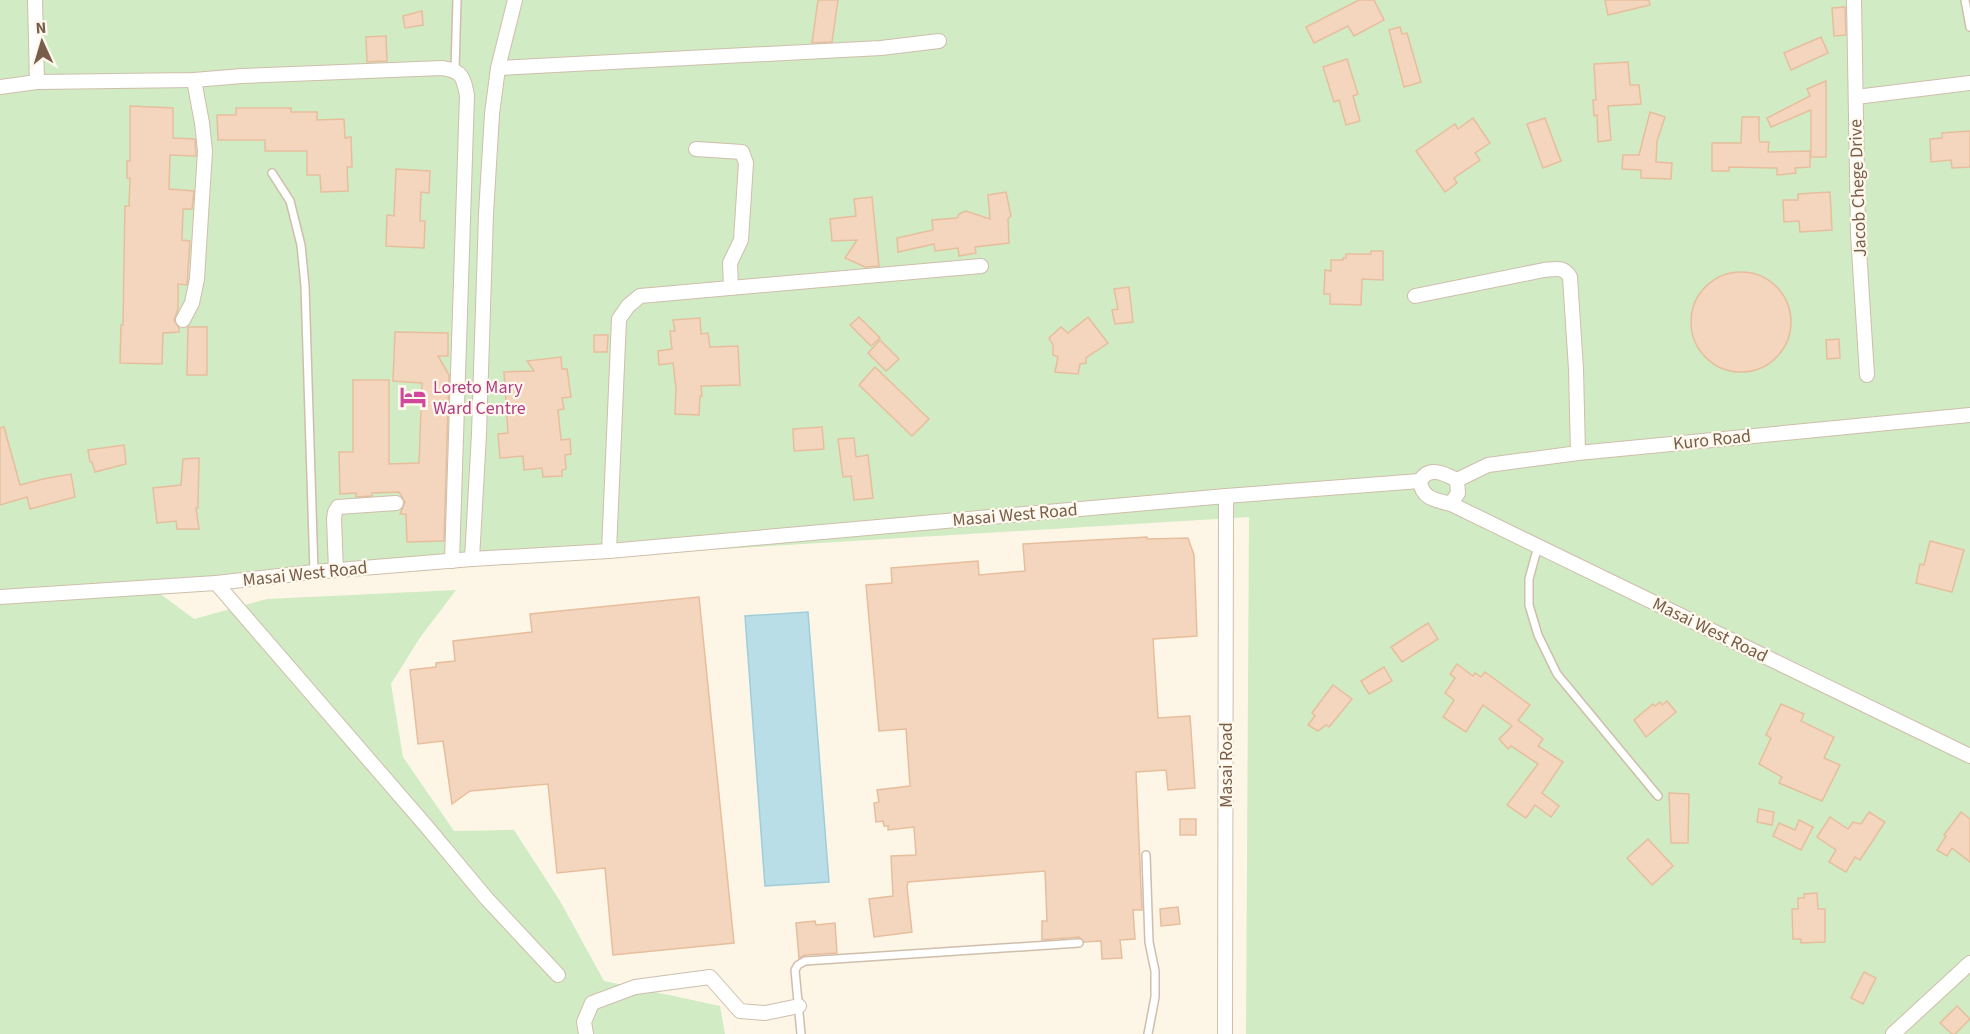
<svg xmlns="http://www.w3.org/2000/svg" width="1970" height="1034" viewBox="0 0 1970 1034" font-family="'Source Sans 3',sans-serif">
  <rect width="100%" height="100%" fill="#fdf6e6"/>
  <path fill="#d1ebc4" d="M0,0H1970V1034H1246L1249,517L147,584L194,619L267,599L456,590L419,639L391,684L403,757L454,831L514,830L560,901L604,981L720,1006L725,1034H0Z"/>
  <path fill="#badee8" stroke="#a0cdda" stroke-width="1.5" d="M808,612L829,882L765,886L745,616Z"/>
  <g fill="#f3d6bd" stroke="#e7be9d" stroke-width="1.5">
    <path d="M818,0H838L832,42L812,43Z"/>
    <path d="M1359,0H1374L1384,20L1354,36L1348,26L1314,43L1306,27Z"/>
    <path d="M1605,0H1649L1650,5L1608,15Z"/>
    <path d="M1845,7L1846,35L1834,36L1832,8Z"/>
    <path d="M422,11L423,25L405,28L403,16Z"/>
    <path d="M1400,27L1402,34L1407,33L1421,82L1404,87L1389,30Z"/>
    <path d="M386,36L387,61L367,62L366,37Z"/>
    <path d="M1821,37L1828,53L1791,70L1784,53Z"/>
    <path d="M1347,59L1358,94L1353,96L1360,121L1346,125L1339,100L1334,102L1323,67Z"/>
    <path d="M1628,62L1630,85H1639L1641,104L1608,106L1611,140L1598,142L1597,115L1594,116L1593,100H1596L1594,64Z"/>
    <path d="M1826,81V157H1811V110L1771,127L1767,118L1810,96L1807,89Z"/>
    <path d="M130,106L173,108V138L195,139L196,156L170,155L169,189L194,191L192,209H183L182,240L190,241L187,285L178,284V309L174,320L179,328V332L163,333L162,364L120,363L121,325H123L125,206H129L130,178H127V161H130Z"/>
    <path d="M236,108H291V112H317V120L344,119L345,138L351,137L352,167H347L348,191L321,192L320,175H307V151H265V140H218L217,115H236Z"/>
    <path d="M1650,112L1665,117L1657,141L1656,162L1672,163L1671,179L1641,178V170L1622,169L1623,155H1639Z"/>
    <path d="M1742,117H1759V139L1760,142H1769L1768,152L1810,151V167L1795,168L1796,173L1777,175V168L1729,167V171H1712V143H1741Z"/>
    <path d="M1473,118L1490,143L1475,153L1480,160L1454,178L1457,183L1445,192L1416,151L1455,124L1458,129Z"/>
    <path d="M1545,118L1561,161L1543,168L1527,124Z"/>
    <path d="M1970,131V167L1952,168L1951,160L1931,162L1930,139L1942,138V133Z"/>
    <path d="M396,169L430,171L429,193L421,192L420,221H425L424,248L386,246L387,215L394,216Z"/>
    <path d="M1006,192L1011,216L1008,219L1009,243L975,247L976,253L959,256L958,248L935,251L934,244L898,252L897,238L933,230L932,220L957,218L959,214L966,211L990,219L988,195Z"/>
    <path d="M1830,192L1832,230L1800,232L1799,221L1784,222L1783,200H1798V194Z"/>
    <path d="M872,197L879,266L865,267L845,258L857,240L832,241L830,219L856,216L854,199Z"/>
    <path d="M1371,251H1383V280L1362,279L1361,305L1330,304V294H1324L1325,270L1331,271V260H1343V258H1346V254H1371Z"/>
    <circle cx="1741" cy="322" r="50"/>
    <path d="M1129,287L1133,322L1115,324L1112,310L1118,309L1114,289Z"/>
    <path d="M859,317L880,338L871,346L850,325Z"/>
    <path d="M1088,317L1108,343L1086,358V363L1080,364L1078,374L1055,372L1058,357L1053,355V345L1049,338L1061,327L1068,333Z"/>
    <path d="M700,318L701,334L708,333L710,347L738,346L740,385L701,386L702,396H700L699,415L675,414L676,388L673,363L659,365L658,351L672,349L670,331H675L673,320Z"/>
    <path d="M188,327H207V375H187Z"/>
    <path d="M395,332L448,333V356H438L449,375L444,541L407,542L406,514H400L405,502L399,492L372,493V496L356,497V493L340,494L339,452H353V380H389V464L419,463L422,383L393,381Z"/>
    <path d="M594,335H608L607,352H594Z"/>
    <path d="M1839,339L1840,358L1827,359L1826,340Z"/>
    <path d="M880,340L899,359L886,371L868,353Z"/>
    <path d="M561,357L562,369H567L571,397L562,398L564,409L558,410L561,440L570,439L571,454L565,455L566,469L562,470V476L543,477L542,468L524,470L523,456L500,458L498,434L508,433L504,372L534,371L527,361Z"/>
    <path d="M875,367L929,419L912,436L859,385Z"/>
    <path d="M4,427L20,485L43,479L71,474L75,497L30,509L27,497L0,505V428Z"/>
    <path d="M822,427L824,449L794,451L793,429Z"/>
    <path d="M854,438L856,457L868,455L873,498L854,500L851,476L843,477L838,439Z"/>
    <path d="M124,445L126,464L95,472L92,462H90L88,450Z"/>
    <path d="M199,458L198,508H196L199,529H177L176,521L157,523L153,488L181,485L183,459Z"/>
    <path d="M1147,537V539L1188,538L1194,555L1197,636L1153,639L1158,718L1190,716L1195,788L1168,790L1166,770L1136,772L1142,910H1133L1135,939L1120,940L1122,958L1102,959L1101,941L1084,942L1079,937L1042,940V921H1047L1045,871L908,882L907,887L912,932L874,937L869,899L893,896L891,856L916,855L914,827L888,830V826H884L883,821L876,822L874,803L879,802L877,790L910,786L906,729L879,731L866,585L892,583L891,568L978,561L979,575L1025,571L1023,544Z"/>
    <path d="M1930,541L1964,550L1952,592L1916,583L1920,564L1924,565Z"/>
    <path d="M699,597L734,943L613,955L605,868L557,873L548,784L470,791L452,804L443,741L418,744L410,670L436,667V663L455,661L453,641L532,632L530,614Z"/>
    <path d="M1428,623L1438,639L1402,662L1391,647Z"/>
    <path d="M1457,664L1473,676L1475,673L1481,677L1485,672L1530,705L1518,720L1543,739L1538,746L1563,762L1542,793L1559,806L1551,817L1535,805L1526,818L1507,805L1538,764L1511,746L1508,749L1499,739L1512,726L1483,705L1466,732L1443,717L1454,700L1445,693L1455,678L1450,674Z"/>
    <path d="M1384,667L1392,681L1369,694L1361,681Z"/>
    <path d="M1333,685L1352,699L1329,727L1326,725L1318,731L1308,725L1315,716L1312,713Z"/>
    <path d="M1667,701L1676,712L1646,737L1634,720L1653,704L1655,706L1660,702L1662,705Z"/>
    <path d="M1781,704L1804,714L1801,721L1834,737L1824,758L1840,765L1822,801L1779,783L1782,777L1759,764L1771,738L1766,735Z"/>
    <path d="M1669,793L1689,794L1688,843H1671Z"/>
    <path d="M1759,809L1774,812L1772,825L1757,822Z"/>
    <path d="M1869,812L1885,822L1860,860L1855,857L1846,872L1829,862L1836,850L1817,837L1830,817L1848,829L1853,822L1861,824Z"/>
    <path d="M1961,812L1970,819V862L1952,848L1947,856L1937,850L1946,836L1944,835Z"/>
    <rect x="1180" y="819" width="16" height="16"/>
    <path d="M1799,820L1813,827L1801,850L1773,836L1779,823L1795,830Z"/>
    <path d="M1648,839L1673,866L1652,885L1627,858Z"/>
    <path d="M1817,893L1818,909H1825V942L1801,943V939H1793L1792,909H1798V898H1804V894Z"/>
    <path d="M1178,907L1180,924L1161,926L1160,909Z"/>
    <path d="M815,921L816,925L835,923L837,953L805,955L799,958L796,923Z"/>
    <path d="M1864,972L1876,978L1863,1004L1851,998Z"/>
    <path d="M1957,1006L1970,1019L1955,1034H1952L1940,1023Z"/>
  </g>
  <g fill="none" stroke-linecap="round" stroke-linejoin="round">
    <g stroke="#cfbeac" stroke-width="10">
      <g id="service">
        <path d="M1965,0L1970,27"/>
        <path d="M455,70L457,0"/>
        <path d="M272,173L290,201L301,245L305,286L314,572"/>
        <path d="M1538,546L1529,579V605L1538,635L1557,674L1658,796"/>
        <path d="M1146,855L1149,942L1155,971V997L1148,1034"/>
        <path d="M801,1034L795,970L798,965L805,961L1079,943"/>
      </g>
    </g>
    <g stroke="#cfbeac" stroke-width="16">
      <g id="minor">
        <path d="M35,0L37,82L194,80L242,76L442,68C462,71 463,76 467,95L452,561"/>
        <path d="M1854,0L1858,234L1867,375"/>
        <path d="M498,68L881,48L939,41"/>
        <path d="M0,87L37,82"/>
        <path d="M1856,97L1970,83"/>
        <path d="M696,149L742,152L746,163L741,240L730,263L731,287"/>
        <path d="M1415,296L1544,270C1555,269 1564,266 1570,277L1576,369L1578,453"/>
        <path d="M183,320L192,303L197,279L205,151L202,123L194,80"/>
        <path d="M1457,480L1488,465L1578,453L1970,415"/>
        <path d="M1420,481C1422,499 1436,500 1451,504L1970,756"/>
        <path d="M1420,481C1429,465 1445,474 1457,480L1458,493L1451,504"/>
        <path d="M609,551L619,319L628,306L640,296L981,266"/>
        <path d="M472,559L479,434L486,214L492,114L498,68L515,0"/>
        <path d="M336,570L334,519L335,512L338,507L396,503"/>
        <path d="M216,583L427,827L487,899L558,975"/>
        <path d="M0,597L216,583L314,572L472,559L609,551L1226,496L1420,481"/>
        <path d="M586,1034L584,1022L592,1003L635,987L710,977L740,1011L765,1013L799,1006"/>
        <path d="M1225,1034L1226,496"/>
        <path d="M1893,1034L1970,963"/>
      </g>
    </g>
    <use href="#service" stroke="#fff" stroke-width="7"/>
    <use href="#minor" stroke="#fff" stroke-width="14"/>
  </g>
  <defs>
    <g id="hotel-bare" transform="scale(2.07)"><path d="M-6-4.5h1.5V1H6V5H4.5V3h-9V5H-6ZM-4 0a1.8 1.8 0 1 1 3.6 0ZM.5 0V-2.5h3Q6-2.5 6 0Z" fill="#d1479c" stroke="#fff9ed" stroke-width="2.5" paint-order="stroke"/></g>
  </defs>
  <g fill-rule="evenodd">
    <use href="#hotel-bare" x="413" y="397"/>
  </g>
  <g text-anchor="middle" dominant-baseline="central" stroke-width="4.5" stroke-linejoin="round" paint-order="stroke">
    <g font-size="18" fill="#785d4a" stroke="#fff9ed">
      <text transform="translate(1858 188) rotate(-92)">Jacob Chege Drive</text>
      <text transform="translate(1712 440) rotate(-6)">Kuro Road</text>
      <text transform="translate(1015 515) rotate(-5)">Masai West Road</text>
      <text transform="translate(305 574) rotate(-6)">Masai West Road</text>
      <text transform="translate(1710 630) rotate(26)">Masai West Road</text>
      <text transform="translate(1226 765) rotate(-90)">Masai Road</text>
    </g>
    <g font-size="18" fill="#b23c85" stroke="#fff9ed" text-anchor="start">
      <text x="433" y="387">Loreto Mary<tspan x="433" dy="21">Ward Centre</tspan></text>
    </g>
  </g>
  <g transform="translate(42 42) rotate(356)" stroke="#fff9ed" stroke-width="4.5" paint-order="stroke">
  <path d="M0-4.5L10 22L0 15L-10 22Z" fill="#785d4a"/>
  <text y="-9" font-size="16" font-weight="bold" text-anchor="middle" fill="#785d4a">N</text>
  </g>
</svg>
